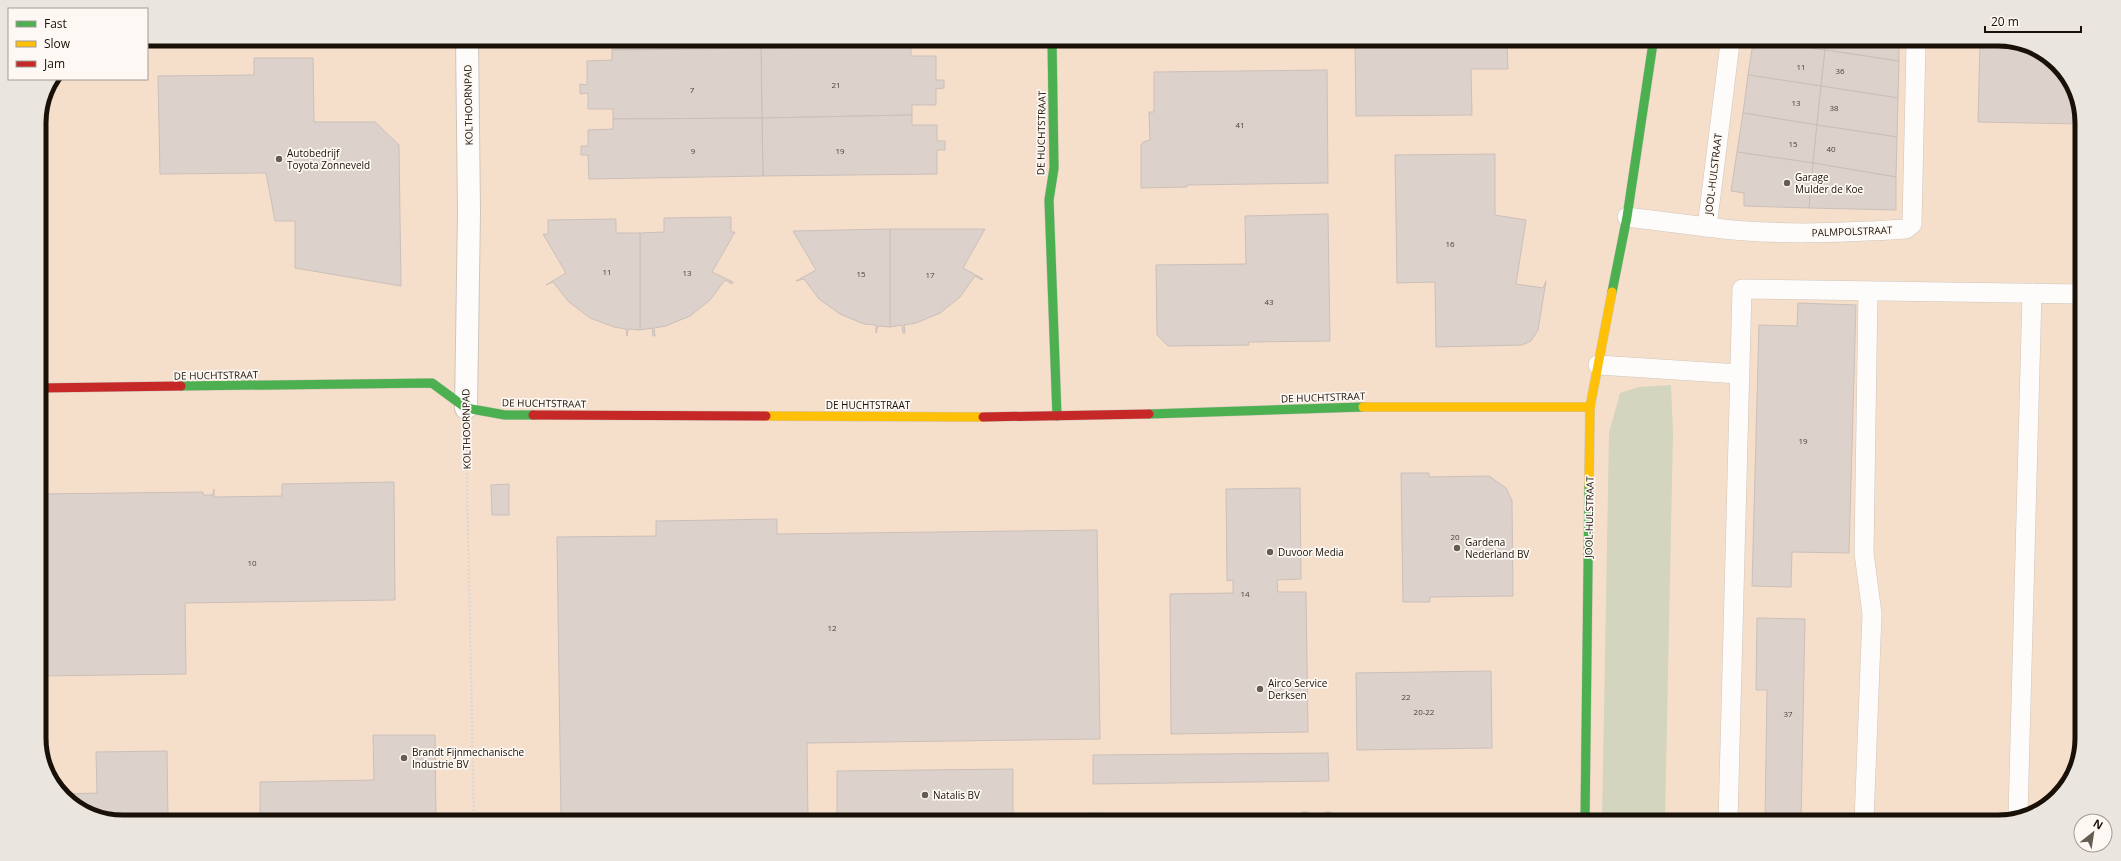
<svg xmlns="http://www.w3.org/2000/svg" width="2121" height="861" viewBox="0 0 2121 861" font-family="'Open Sans',sans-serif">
  <rect width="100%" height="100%" fill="#f3e8dd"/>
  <path fill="#f6dfca" d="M147,39L2025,44L2065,72L2082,117L2077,765L2049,805L1998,822L96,817L56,789L39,744V118L45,91L53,79H147Z"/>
  <path fill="#d3d5bf" d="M1671,385L1673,433L1665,821H1602L1609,433L1620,393L1639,387Z"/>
  <g fill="#ddd1cb" stroke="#cbbfba">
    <path d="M612,40L761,41V48L612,50Z"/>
    <path d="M761,41H911V46L761,48Z"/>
    <path d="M1153,41L1264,42L1153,43Z"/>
    <path d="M1355,42H1507L1508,69H1471L1472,115L1356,116Z"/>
    <path d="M1753,43H1782L1825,50L1821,86L1748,75Z"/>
    <path d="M1782,43H1825V50Z"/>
    <path d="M1825,43H1899V61L1825,50Z"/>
    <path d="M1980,43L2025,44L2065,72L2082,117V124L1978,122Z"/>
    <path d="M911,46V56H936V80H944V88L936,89V105H912V115L762,118L761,48Z"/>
    <path d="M761,48L762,118L613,119V109H588V93L580,94V84L587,85V61L612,60V50Z"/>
    <path d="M1825,50L1899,61L1898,98L1821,86Z"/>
    <path d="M254,58H313L314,122H375L399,145L401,286L295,268V221H275L266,173L160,174L158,76L254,75Z"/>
    <path d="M1327,70L1328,183L1187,185V187L1141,188V145L1143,142L1150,140L1149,112H1154V72Z"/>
    <path d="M1748,75L1821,86L1817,125L1743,113Z"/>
    <path d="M1821,86L1898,98L1897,137L1817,125Z"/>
    <path d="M43,103L45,216L43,215V235H45L46,294H39V118Z"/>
    <path d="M1743,113L1817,125L1813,163L1737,152Z"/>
    <path d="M912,115V125H937V141H945V150H937V174L763,176L762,118Z"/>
    <path d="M762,118L763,176L589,179L588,155H581V146H588V130L613,129V119Z"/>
    <path d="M1817,125L1897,137L1896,177L1813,163Z"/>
    <path d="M1737,152L1813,163L1809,208L1744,206V193L1731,191Z"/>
    <path d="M1495,154V215L1526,220L1516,284L1543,288L1546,281L1538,330L1531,341L1522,345L1436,347L1435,282L1397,283L1395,155Z"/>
    <path d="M1813,163L1896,177V210L1809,208Z"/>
    <path d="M1328,214L1330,341L1248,342L1249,345L1168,346L1157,335L1156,265L1246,264L1245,216Z"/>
    <path d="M731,217V232H735L712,272L733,282L732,284L725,280L710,300L690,316L666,326L654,328L655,336H653L652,328L640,330V233L664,232V218Z"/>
    <path d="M616,219V233H640V330L628,329L627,336L626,329L614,327L590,318L569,302L553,282L546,285L566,273L543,234H548V220Z"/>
    <path d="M890,229H985L963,268L983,279L982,280L975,276L960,297L940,313L916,323L904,325L905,333H903L902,325L890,327Z"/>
    <path d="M890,229V327L878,326L876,333V325L864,324L840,314L819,299L804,279L796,281L816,270L793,231Z"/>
    <path d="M1798,303L1856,305L1849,553L1792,552L1791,587L1752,586L1759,325L1797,326Z"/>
    <path d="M1401,473H1429V477L1489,476L1506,488L1512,501L1513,596L1430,597V602H1403Z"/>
    <path d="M394,482L395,600L185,603L186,674L39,676V494L203,492V495H213L214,489V497L282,496V484Z"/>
    <path d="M509,484V515H492L491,485Z"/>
    <path d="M1300,488L1301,579L1277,580L1278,592H1306L1308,732L1171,734L1170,594L1233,593V580L1227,581L1226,489Z"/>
    <path d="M777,519V534L1097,530L1100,739L807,743L808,819H561L557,537L656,536V521Z"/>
    <path d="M1757,618L1805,619L1801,822L1765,821L1767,690H1756Z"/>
    <path d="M1491,671L1492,748L1357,750L1356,673Z"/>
    <path d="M373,735H435L436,818H260V782L374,780Z"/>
    <path d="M167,751L168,818L96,817L63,794L97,793L96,752Z"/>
    <path d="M1328,753L1329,781L1093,784V755Z"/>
    <path d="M1013,769V820L837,819V771Z"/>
    <path d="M1302,812H1308V818H1325V812H1331V820H1090V813L1302,818Z"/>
  </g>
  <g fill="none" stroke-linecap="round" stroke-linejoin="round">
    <g stroke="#cfc5bb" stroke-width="20">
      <g id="lane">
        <path d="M1627,217L1707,227L1730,43"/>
        <path d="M1707,227C1772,236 1839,233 1906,229L1912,224L1916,43"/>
        <path d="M1598,365L1739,374"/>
        <path d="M2018,815L2032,293"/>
        <path d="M1728,821L1742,289L2081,294"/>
        <path d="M1864,822L1872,614L1864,553L1868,291"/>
      </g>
    </g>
    <g stroke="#cfc5bb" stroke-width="24">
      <path id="street" d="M466,408L469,212L467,40"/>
    </g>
    <g stroke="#cfc5bb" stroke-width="10">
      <g id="fast">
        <path d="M1052,41L1054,168L1049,200L1057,416"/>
        <path d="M1612,292L1627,217L1653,43"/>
        <path d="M181,386L432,383L466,408L505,415H533"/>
        <path d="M1149,414L1363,407"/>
        <path d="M1585,821L1589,484"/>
      </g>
    </g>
    <g stroke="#cfc5bb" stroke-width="10">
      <g id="slow">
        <path d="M1363,407H1590"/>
        <path d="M766,416L983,417"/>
        <path d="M1589,484L1590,407L1612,292"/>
      </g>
    </g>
    <g stroke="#cfc5bb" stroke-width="10">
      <g id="jam">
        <path d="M39,388L181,386"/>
        <path d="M533,415L766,416"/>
        <path d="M983,417L1149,414"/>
      </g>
    </g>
    <path stroke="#dbd8d4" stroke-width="2.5" stroke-dasharray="2 2" stroke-linecap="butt" d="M466,437L474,818"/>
    <use href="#lane" stroke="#fdfcfa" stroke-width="19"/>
    <use href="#street" stroke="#fdfcfa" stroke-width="22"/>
    <use href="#fast" stroke="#4caf50" stroke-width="9"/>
    <use href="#slow" stroke="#ffc107" stroke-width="9"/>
    <use href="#jam" stroke="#c62828" stroke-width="9"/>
  </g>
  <g fill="#655c52" stroke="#fdf8f3" stroke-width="1.5">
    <circle cx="279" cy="159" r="4"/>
    <circle cx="1787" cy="183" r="4"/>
    <circle cx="1457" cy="548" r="4"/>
    <circle cx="1270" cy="552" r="4"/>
    <circle cx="1260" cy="689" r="4"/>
    <circle cx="404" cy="758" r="4"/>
    <circle cx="925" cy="795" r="4"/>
  </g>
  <g text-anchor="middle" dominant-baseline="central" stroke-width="3.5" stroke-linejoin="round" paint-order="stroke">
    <g font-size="8" fill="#4d433b">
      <text x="1801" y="66">11</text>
      <text x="1840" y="70">36</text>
      <text x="836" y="84">21</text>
      <text x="692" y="89">7</text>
      <text x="1796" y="102">13</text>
      <text x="1834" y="107">38</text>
      <text x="1240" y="124">41</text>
      <text x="1793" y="143">15</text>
      <text x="1831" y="148">40</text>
      <text x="693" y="150">9</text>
      <text x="840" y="150">19</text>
      <text x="1450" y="243">16</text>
      <text x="607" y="271">11</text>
      <text x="687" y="272">13</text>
      <text x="861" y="273">15</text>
      <text x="930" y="274">17</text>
      <text x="1269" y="301">43</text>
      <text x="1803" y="440">19</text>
      <text x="1455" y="536">20</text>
      <text x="252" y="562">10</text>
      <text x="1245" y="593">14</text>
      <text x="832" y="627">12</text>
      <text x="1406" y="696">22</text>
      <text x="1424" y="711">20-22</text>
      <text x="1788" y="713">37</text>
    </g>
    <g font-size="10" fill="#191007" stroke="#fdf8f3">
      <text transform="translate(468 105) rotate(-91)">KOLTHOORNPAD</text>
      <text transform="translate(1041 133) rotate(-89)">DE HUCHTSTRAAT</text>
      <text transform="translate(1713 174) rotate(-83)">JOOL-HULSTRAAT</text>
      <text transform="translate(1852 231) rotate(-2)">PALMPOLSTRAAT</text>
      <text transform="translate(216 375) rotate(-1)">DE HUCHTSTRAAT</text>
      <text transform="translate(1323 397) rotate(-2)">DE HUCHTSTRAAT</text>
      <text transform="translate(544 403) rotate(1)">DE HUCHTSTRAAT</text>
      <text x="868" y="405">DE HUCHTSTRAAT</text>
      <text transform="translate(466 429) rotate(-91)">KOLTHOORNPAD</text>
      <text transform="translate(1589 517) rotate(-89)">JOOL-HULSTRAAT</text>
    </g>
    <g font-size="10" fill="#191007" stroke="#fdf8f3" text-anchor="start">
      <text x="287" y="153">Autobedrijf<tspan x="287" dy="12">Toyota Zonneveld</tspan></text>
      <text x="1795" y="177">Garage<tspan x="1795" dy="12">Mulder de Koe</tspan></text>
      <text x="1465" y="542">Gardena<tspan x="1465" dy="12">Nederland BV</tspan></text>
      <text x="1278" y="552">Duvoor Media</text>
      <text x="1268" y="683">Airco Service<tspan x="1268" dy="12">Derksen</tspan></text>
      <text x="412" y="752">Brandt Fijnmechanische<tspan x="412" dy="12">Industrie BV</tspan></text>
      <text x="933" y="795">Natalis BV</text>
    </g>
  </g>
  <path d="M0 0H2121V861H0ZM123 46H1998A77 77 0 0 1 2075 123V738A77 77 0 0 1 1998 815H123A77 77 0 0 1 46 738V123A77 77 0 0 1 123 46Z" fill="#ebe5e0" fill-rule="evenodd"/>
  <path fill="none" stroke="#191007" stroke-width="5" d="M123 46H1998A77 77 0 0 1 2075 123V738A77 77 0 0 1 1998 815H123A77 77 0 0 1 46 738V123A77 77 0 0 1 123 46Z"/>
  <rect x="8" y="8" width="140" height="72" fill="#fdf8f3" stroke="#a29b95"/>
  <rect x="16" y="21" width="20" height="6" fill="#4caf50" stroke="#a29b95"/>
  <text x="44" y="28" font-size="12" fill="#191007">Fast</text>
  <rect x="16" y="41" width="20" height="6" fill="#ffc107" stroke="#a29b95"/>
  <text x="44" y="48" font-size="12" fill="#191007">Slow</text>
  <rect x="16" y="61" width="20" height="6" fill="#c62828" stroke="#a29b95"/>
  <text x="44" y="68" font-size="12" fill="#191007">Jam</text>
  <g transform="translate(2093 833) rotate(30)"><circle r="19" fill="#fdf8f3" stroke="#a29b95"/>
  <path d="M0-3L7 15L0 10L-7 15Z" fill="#655c52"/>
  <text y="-6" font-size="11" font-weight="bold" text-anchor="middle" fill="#191007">N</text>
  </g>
  <path d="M1985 26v6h96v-6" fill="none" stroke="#191007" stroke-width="2"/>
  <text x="1991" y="26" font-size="12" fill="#191007" stroke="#fdf8f3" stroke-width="3" paint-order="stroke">20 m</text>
</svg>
